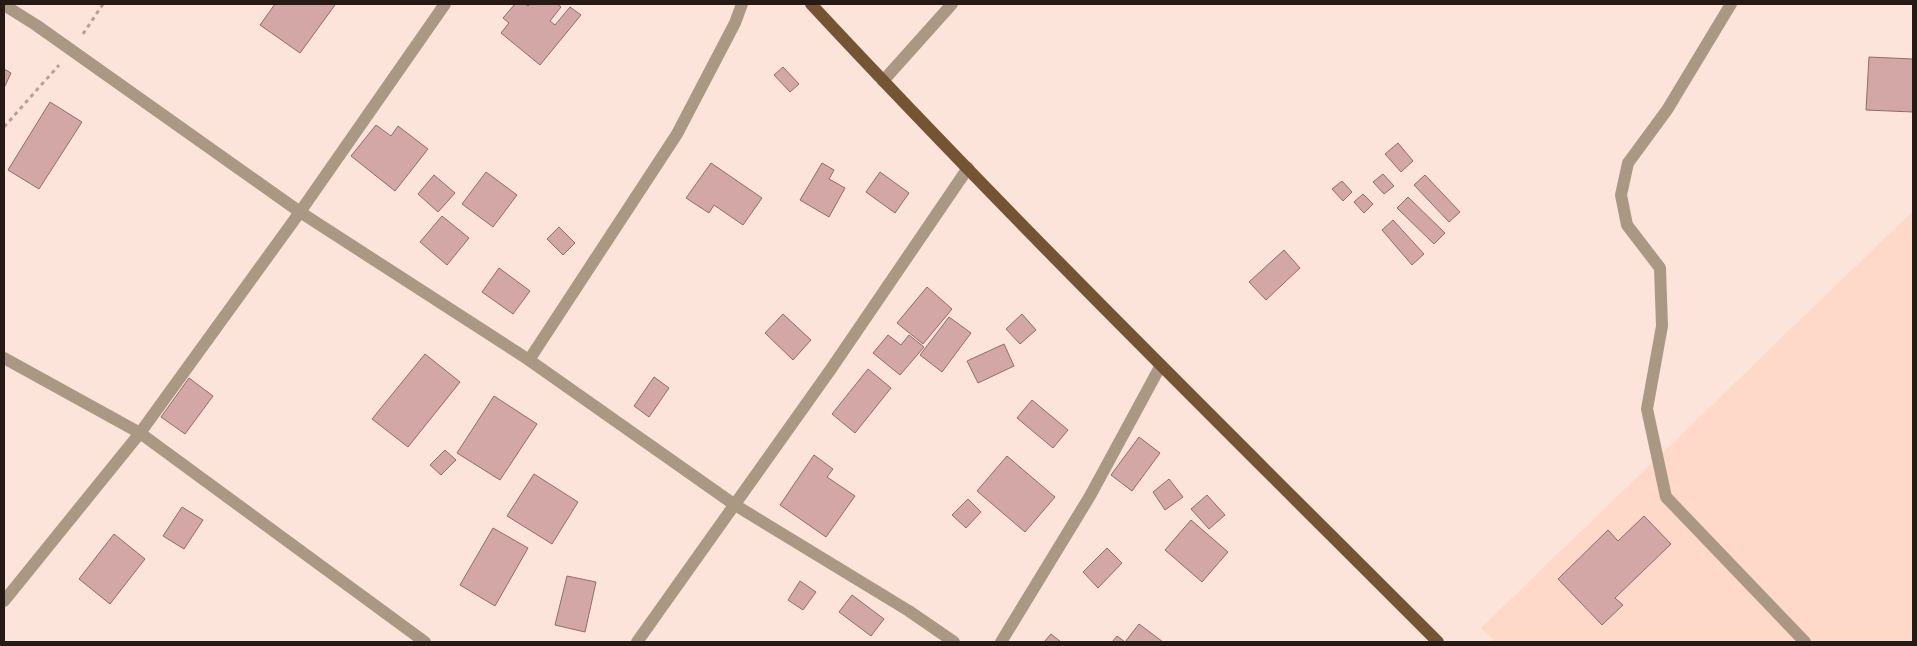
<svg xmlns="http://www.w3.org/2000/svg" width="1917" height="646" viewBox="0 0 1917 646" font-family="Manrope,sans-serif">
  <rect width="100%" height="100%" fill="#fce4da"/>
  <path fill="#fed8c8" d="M1913,211V642H1495L1481,628Z"/>
  <g fill="#d2a7a6" stroke="#926c6a">
    <path d="M275,4H334L335,5L300,53L260,25Z"/>
    <path d="M515,4H525L528,6L530,4H557L561,7L550,21L555,25L570,7L581,15L540,65L501,33L509,23L503,18Z"/>
    <path d="M1869,57L1913,59V112L1866,110Z"/>
    <path d="M783,67L799,84L790,92L774,75Z"/>
    <path d="M4,69L11,73L4,88Z"/>
    <path d="M50,102L82,122L39,189L8,170Z"/>
    <path d="M376,125L391,136L398,126L428,149L395,191L351,156Z"/>
    <path d="M1398,143L1413,161L1401,172L1385,154Z"/>
    <path d="M711,163L762,198L743,225L714,205L709,213L686,198Z"/>
    <path d="M822,163L834,170L829,179L845,188L829,217L800,200Z"/>
    <path d="M486,172L517,195L493,227L462,204Z"/>
    <path d="M880,172L909,193L895,213L866,192Z"/>
    <path d="M1383,174L1394,186L1384,194L1373,182Z"/>
    <path d="M434,175L455,193L438,212L418,194Z"/>
    <path d="M1425,175L1460,212L1449,222L1414,185Z"/>
    <path d="M1342,181L1352,192L1343,201L1332,189Z"/>
    <path d="M1363,194L1373,204L1364,213L1354,202Z"/>
    <path d="M1408,197L1445,233L1434,244L1397,208Z"/>
    <path d="M442,216L469,238L447,265L420,242Z"/>
    <path d="M1393,220L1424,254L1412,265L1382,230Z"/>
    <path d="M559,227L575,243L563,255L547,239Z"/>
    <path d="M1284,250L1300,268L1266,300L1249,282Z"/>
    <path d="M499,268L530,291L513,314L482,292Z"/>
    <path d="M927,287L952,309L923,344L897,323Z"/>
    <path d="M783,314L811,340L793,360L765,333Z"/>
    <path d="M1022,314L1036,330L1020,344L1006,329Z"/>
    <path d="M949,317L971,333L942,372L920,355Z"/>
    <path d="M888,335L901,345L909,335L924,347L900,375L873,353Z"/>
    <path d="M1004,344L1014,366L978,383L967,361Z"/>
    <path d="M425,354L460,382L408,447L372,419Z"/>
    <path d="M868,369L891,388L855,433L832,414Z"/>
    <path d="M654,377L669,388L649,417L634,406Z"/>
    <path d="M189,378L213,396L185,434L161,417Z"/>
    <path d="M494,396L537,424L500,480L457,453Z"/>
    <path d="M1032,400L1068,430L1053,448L1017,418Z"/>
    <path d="M1139,437L1160,453L1132,491L1111,475Z"/>
    <path d="M445,450L456,460L441,475L430,465Z"/>
    <path d="M814,455L833,469L827,477L855,496L826,537L780,505Z"/>
    <path d="M1007,456L1055,497L1025,532L977,491Z"/>
    <path d="M534,474L578,502L552,544L507,516Z"/>
    <path d="M1169,479L1183,497L1165,510L1153,492Z"/>
    <path d="M1207,495L1225,515L1209,529L1191,509Z"/>
    <path d="M968,499L981,512L966,528L952,515Z"/>
    <path d="M182,507L203,520L184,549L163,536Z"/>
    <path d="M1644,516L1671,544L1615,598L1623,605L1602,625L1558,579L1608,530L1618,541Z"/>
    <path d="M1191,520L1228,552L1202,582L1165,550Z"/>
    <path d="M493,528L528,548L495,606L460,585Z"/>
    <path d="M114,534L145,559L110,604L79,579Z"/>
    <path d="M1107,548L1122,563L1098,588L1083,572Z"/>
    <path d="M567,576L596,582L585,632L555,625Z"/>
    <path d="M800,581L816,592L803,610L788,600Z"/>
    <path d="M852,595L884,619L871,636L839,612Z"/>
    <path d="M1139,624L1163,642H1112L1117,636L1125,642Z"/>
    <path d="M1051,634L1061,642H1044Z"/>
  </g>
  <g fill="none" stroke-linecap="round" stroke-linejoin="round">
    <g stroke="#b7a299" stroke-width="3" stroke-dasharray="4 4" stroke-linecap="butt">
      <path d="M83,34L103,4"/>
      <path d="M4,127L59,65"/>
    </g>
    <path stroke="#aa9885" stroke-width="12" d="M1731,4L1667,110L1628,163L1621,195L1627,225L1660,268L1662,326L1647,409L1666,497L1805,642"/>
    <g stroke="#aa9885" stroke-width="12">
      <path d="M4,5L36,25L300,212L529,360L735,505L909,611L954,642"/>
      <path d="M883,81L952,4"/>
      <path d="M4,358L140,433L425,642"/>
      <path d="M529,360L677,134L735,23L742,4"/>
      <path d="M4,601L140,433L300,212L445,4"/>
      <path d="M637,642L831,369L968,168"/>
      <path d="M1001,642L1090,496L1161,365"/>
    </g>
    <path stroke="#745432" stroke-width="12" d="M811,4C1014,222 1227,431 1438,642"/>
  </g>
  <rect width="1917" height="646" fill="none" stroke="#271913" stroke-width="10"/>
</svg>
